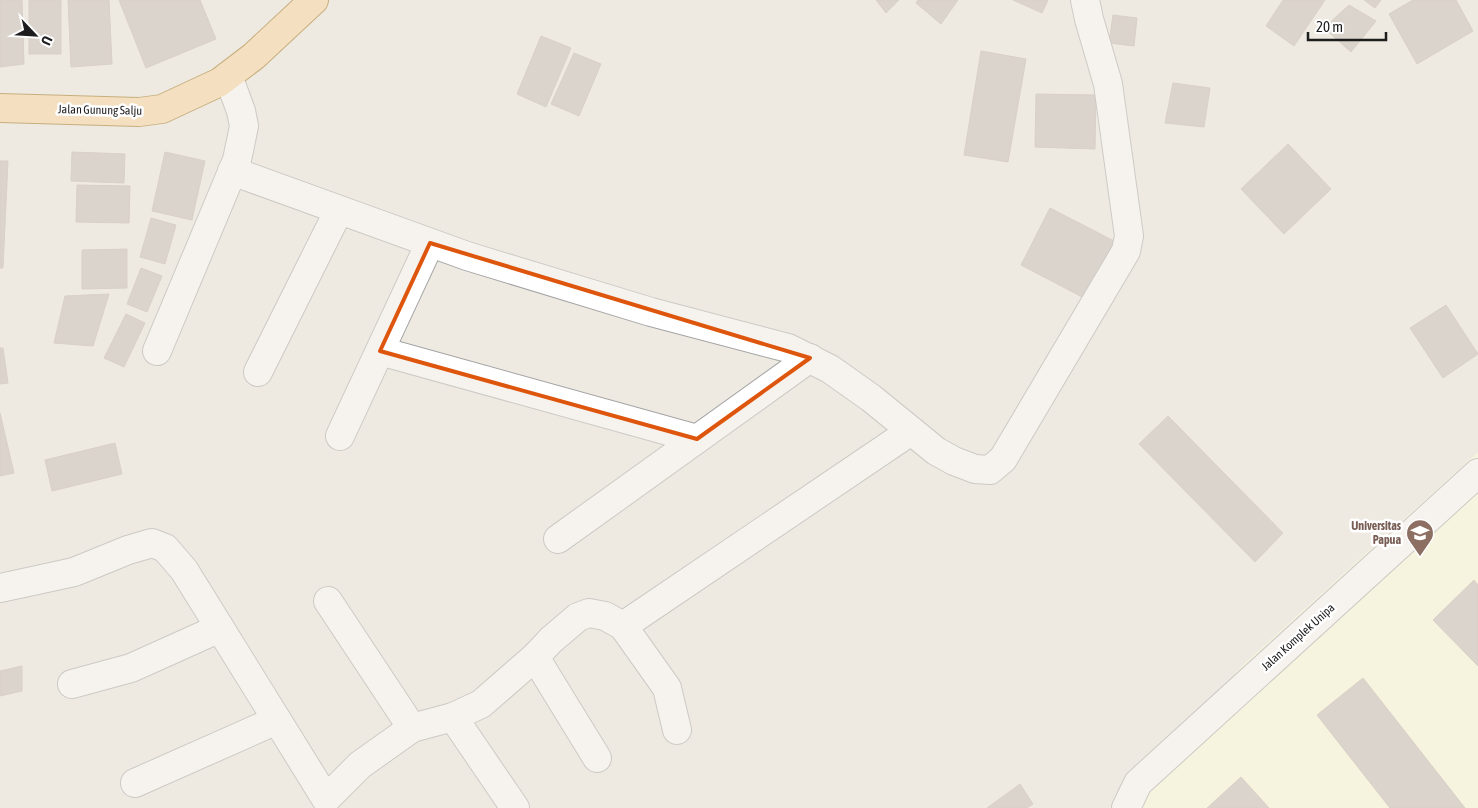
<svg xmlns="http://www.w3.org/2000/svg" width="1478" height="808" viewBox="0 0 1478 808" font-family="'Asap Condensed',sans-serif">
  <rect width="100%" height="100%" fill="#eeeae2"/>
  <path fill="#feffda" d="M1478,452V808H1110L1245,663Z"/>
  <g fill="#c2bab2" stroke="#bfb1a5">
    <path d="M0,0H22L24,64L0,67Z"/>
    <rect x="29" y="0" width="32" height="54"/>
    <path d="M68,0H109L112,64L71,67Z"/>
    <path d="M119,0H200L216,39L146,68Z"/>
    <path d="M876,0H899L886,13Z"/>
    <path d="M918,0H958L941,24L916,3Z"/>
    <path d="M1013,0H1048L1042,13Z"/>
    <path d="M1283,0H1325L1294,46L1266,26Z"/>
    <path d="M1364,0H1381L1375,8Z"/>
    <path d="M1413,0H1456L1473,31L1417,64L1389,14Z"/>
    <path d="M1349,5L1376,21L1351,52L1324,28Z"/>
    <path d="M1113,15L1137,18L1134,46L1109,43Z"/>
    <path d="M541,36L571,48L546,107L517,94Z"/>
    <path d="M981,51L1026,59L1008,162L964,155Z"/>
    <path d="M574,53L601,64L579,116L551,104Z"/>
    <path d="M1173,83L1210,88L1204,127L1165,123Z"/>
    <path d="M1036,94L1096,95L1095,149L1035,147Z"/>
    <path d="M1288,144L1331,189L1284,234L1241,189Z"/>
    <path d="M72,152L125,154L124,183L71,181Z"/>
    <path d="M165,152L205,161L192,220L152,211Z"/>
    <path d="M0,161H8L3,268H0Z"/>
    <path d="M77,185L130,186L129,223L76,222Z"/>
    <path d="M1050,208L1116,242L1086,299L1021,265Z"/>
    <path d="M151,218L176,225L165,264L140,257Z"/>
    <path d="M127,249V288L82,289V250Z"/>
    <path d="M141,268L162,276L147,312L127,304Z"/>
    <path d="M109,294L93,346L54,343L65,296Z"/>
    <path d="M1446,305L1478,354L1443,378L1410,328Z"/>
    <path d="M126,314L145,323L124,367L104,358Z"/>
    <path d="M0,348H3L8,383L0,384Z"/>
    <path d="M0,413L14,473L0,476Z"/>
    <path d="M1168,416L1283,533L1255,562L1139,444Z"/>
    <path d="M115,443L122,474L52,491L45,460Z"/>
    <path d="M1474,580L1478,585V666L1433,620Z"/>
    <path d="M22,666V691L0,696V671Z"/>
    <path d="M1363,678L1465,808H1390L1317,715Z"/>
    <path d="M1241,777L1269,808H1207Z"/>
    <path d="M1020,784L1033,804L1027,808H987Z"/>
  </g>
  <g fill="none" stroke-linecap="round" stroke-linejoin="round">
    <g stroke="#a4a4a4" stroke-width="30">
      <g id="minor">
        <path d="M232,171L467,256L651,312L788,348L830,369L871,398L936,451L954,461L975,469L990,470L1003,459L1126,251L1129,236L1108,84L1089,19L1085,0"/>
        <path d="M157,351L237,160L244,126L241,111L228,76"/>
        <path d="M380,351L697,439"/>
        <path d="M258,372L339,210"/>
        <path d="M340,436L430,243"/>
        <path d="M558,539L810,358"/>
        <path d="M0,588L74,572L128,550L152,543L165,548L184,570L326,799L360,765L412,728L453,717L481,704L535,657L551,640L578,617L589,613L605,616L623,626"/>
        <path d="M328,601L412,728"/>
        <path d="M535,657L597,758"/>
        <path d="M72,684L131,668L220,628"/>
        <path d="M453,717L515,808"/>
        <path d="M677,730L667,688L623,626L911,431"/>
        <path d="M135,783L277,720"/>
        <path d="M1126,808L1138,783L1478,473"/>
      </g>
    </g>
    <g stroke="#946801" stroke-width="30">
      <path id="major" d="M0,108L139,112L162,109L220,82L254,56L314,0"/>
    </g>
    <use href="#minor" stroke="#fff" stroke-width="28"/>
    <use href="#major" stroke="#fbd49a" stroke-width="28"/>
  </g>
  <path d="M0 0H1478V808H0ZM430,243L810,358L697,439L380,351Z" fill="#eeeae2" fill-opacity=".55" fill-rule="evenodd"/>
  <path fill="none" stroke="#de560d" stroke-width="4" stroke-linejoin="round" d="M430,243L810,358L697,439L380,351Z"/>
  <defs>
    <g id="university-pin" transform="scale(1.4375)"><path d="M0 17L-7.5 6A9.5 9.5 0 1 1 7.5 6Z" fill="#8d6e63" stroke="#fff"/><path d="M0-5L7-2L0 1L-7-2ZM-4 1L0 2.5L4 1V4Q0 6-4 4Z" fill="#fff"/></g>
  </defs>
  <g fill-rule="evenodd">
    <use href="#university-pin" x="1420" y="533"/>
  </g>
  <g text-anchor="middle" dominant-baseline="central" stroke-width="5" stroke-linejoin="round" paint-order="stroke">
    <g font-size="12" fill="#1d1d1d" stroke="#fff">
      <text transform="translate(100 110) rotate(1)">Jalan Gunung Salju</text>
      <text transform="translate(1298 637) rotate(-42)">Jalan Komplek Unipa</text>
    </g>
    <g font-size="12" font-weight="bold" fill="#785e54" stroke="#fff" text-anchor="end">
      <text x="1401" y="526">Universitas<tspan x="1401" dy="14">Papua</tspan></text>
    </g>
  </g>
  <g transform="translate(35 35) rotate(115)" stroke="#ffffff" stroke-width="4" paint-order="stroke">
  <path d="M0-4L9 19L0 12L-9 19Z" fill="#1d1d1d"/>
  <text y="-8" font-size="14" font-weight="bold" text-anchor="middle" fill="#1d1d1d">U</text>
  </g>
  <path d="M1308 32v8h78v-8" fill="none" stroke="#1d1d1d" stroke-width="2.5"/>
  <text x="1316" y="32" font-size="15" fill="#1d1d1d" stroke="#ffffff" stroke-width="4" paint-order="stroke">20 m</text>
</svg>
